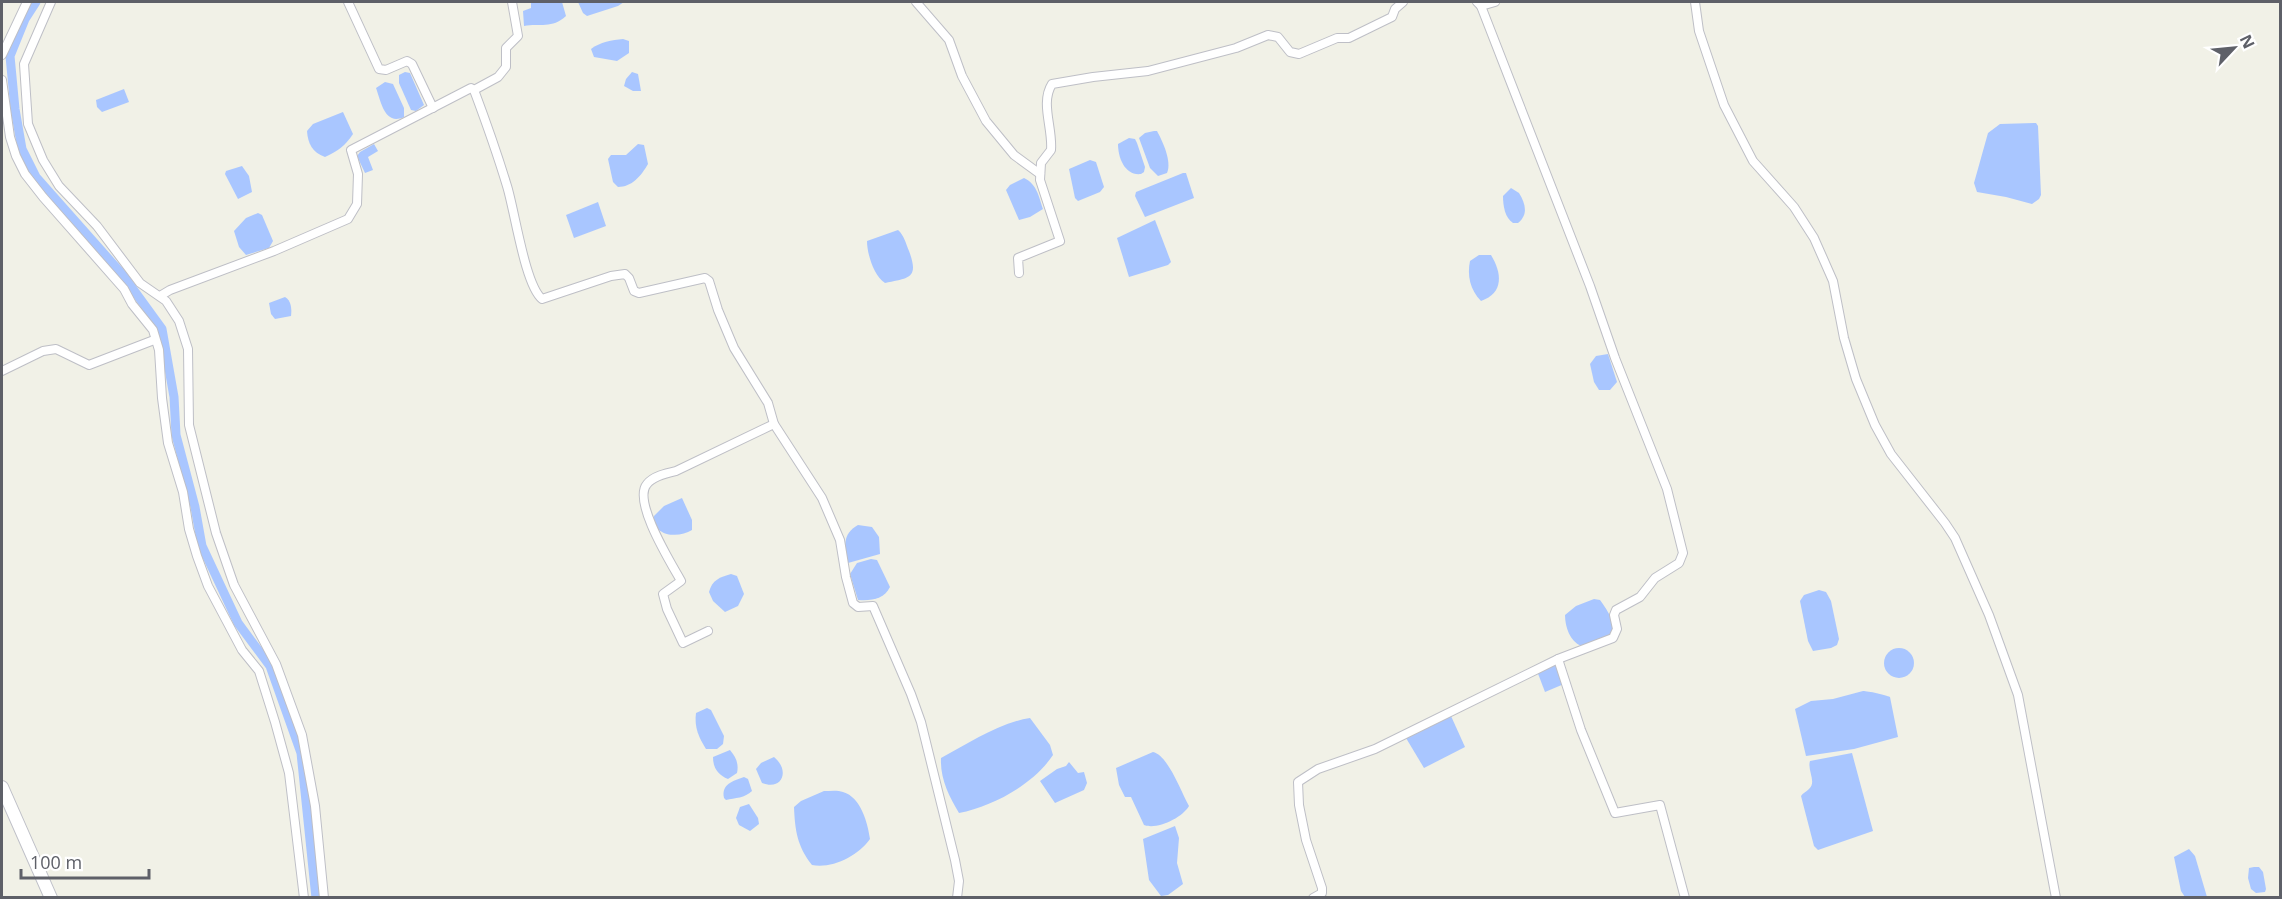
<svg xmlns="http://www.w3.org/2000/svg" width="2282" height="899" viewBox="0 0 2282 899" font-family="'Open Sans',sans-serif">
  <rect width="100%" height="100%" fill="#f1f1e7"/>
  <g fill="#a9c6ff">
    <path d="M578,2H624L618,6L587,16L583,13Z"/>
    <path d="M531,3L562,2L566,16C552,29 540,23 524,26L523,11L531,8Z"/>
    <path d="M623,39L629,41V53L617,61L594,57L591,49C600,42 612,40 623,39Z"/>
    <path d="M405,72L410,73L424,105L416,111L411,110L399,83V75Z"/>
    <path d="M632,72L638,74L641,91H633L624,86L626,79Z"/>
    <path d="M385,82L393,84L404,108V117C385,126 381,102 376,88Z"/>
    <path d="M124,89L129,102L102,112L97,107L96,100Z"/>
    <path d="M343,112L353,134C345,146 338,151 325,157C312,152 308,144 307,131L313,124Z"/>
    <path d="M2036,123L2038,126L2041,195L2039,199L2032,204L2006,197L1977,192L1974,183L1988,133L2000,124Z"/>
    <path d="M1154,131H1157C1163,142 1172,162 1167,173L1158,176L1150,168L1139,138L1145,133Z"/>
    <path d="M1129,138L1135,139L1137,143L1145,167L1144,172L1141,174C1125,176 1118,158 1118,144Z"/>
    <path d="M374,144L378,151L368,157L373,170L365,173L357,156L360,152Z"/>
    <path d="M638,144L644,145L648,164C641,176 632,187 618,187L613,182L608,159L611,155H626Z"/>
    <path d="M1090,160L1096,162L1104,187L1100,192L1078,201L1075,198L1069,169Z"/>
    <path d="M242,166L249,176L252,192L238,199L225,174L226,171Z"/>
    <path d="M1183,173H1186L1194,198L1145,217L1135,196L1136,192Z"/>
    <path d="M1024,178C1037,184 1039,197 1043,209L1030,217L1019,220L1006,190L1010,185Z"/>
    <path d="M1511,188L1519,193C1525,203 1529,214 1518,223H1513C1505,218 1503,206 1503,196Z"/>
    <path d="M598,202L606,226L574,238L566,215Z"/>
    <path d="M258,213L262,215L273,241L269,248L246,255L239,247L234,231L246,218Z"/>
    <path d="M1155,220L1171,262L1168,265L1129,277L1117,238Z"/>
    <path d="M898,230C904,235 906,244 909,251C919,278 910,278 885,283C874,276 867,254 867,241Z"/>
    <path d="M1479,255H1491C1502,273 1504,293 1481,301C1470,290 1467,275 1470,261Z"/>
    <path d="M285,297C291,300 292,309 291,316L275,319L271,314L269,303Z"/>
    <path d="M1608,354L1617,382L1610,390H1599L1594,382L1590,364L1596,356Z"/>
    <path d="M682,498L692,520V530C678,539 652,536 654,516L664,506Z"/>
    <path d="M858,525L872,527L879,537L880,554L848,563C844,547 842,534 858,525Z"/>
    <path d="M871,559L877,560L890,587C884,599 872,601 858,600L850,574L857,563Z"/>
    <path d="M731,574L737,576L744,594L738,606L725,612L713,601L709,592C712,580 720,577 731,574Z"/>
    <path d="M1819,590L1826,592L1831,601L1839,639L1837,645L1831,648L1813,651L1808,641L1800,601L1804,595Z"/>
    <path d="M1594,599L1600,600C1609,613 1615,620 1611,636L1581,646C1570,641 1565,627 1565,615L1576,606Z"/>
    <circle cx="1899" cy="663" r="15"/>
    <path d="M1555,663L1564,684L1545,692L1537,671Z"/>
    <path d="M1863,691C1868,691 1886,695 1890,697L1898,737L1854,749L1806,756L1795,709L1811,701L1833,699Z"/>
    <path d="M707,708L711,710L724,736L723,744L717,749H706C699,738 694,727 696,713Z"/>
    <path d="M1451,716L1465,747L1424,768L1406,738Z"/>
    <path d="M1030,718L1050,745L1053,755C1033,785 993,806 959,813C949,796 940,779 941,758C970,743 998,723 1030,718Z"/>
    <path d="M730,750C736,757 739,764 737,773L728,779C718,775 713,768 713,757Z"/>
    <path d="M1153,752C1168,755 1181,792 1189,806C1182,818 1157,830 1144,825L1131,797H1125L1119,785L1116,768Z"/>
    <path d="M1852,753L1873,831L1818,850L1814,846L1801,796C1803,793 1806,792 1809,789C1817,782 1807,770 1810,761Z"/>
    <path d="M774,757C790,770 783,791 762,783L756,769L761,763Z"/>
    <path d="M1069,762L1078,773L1084,772L1087,783L1084,790L1055,803L1040,781L1057,769L1066,766Z"/>
    <path d="M744,777L748,779L752,791C745,798 735,798 726,800L724,798C721,784 733,781 744,777Z"/>
    <path d="M824,791C830,791 838,790 843,792C861,797 868,824 870,839C858,856 832,869 812,865C797,846 795,830 794,807L801,801Z"/>
    <path d="M749,804L758,818L759,824L750,831L739,825L736,818L740,807Z"/>
    <path d="M1175,826L1179,838L1177,863L1183,884L1168,895L1161,896L1149,880L1143,839Z"/>
    <path d="M2189,849L2195,856L2207,897H2185L2181,891L2174,857Z"/>
    <path d="M2254,867H2259L2263,872L2266,889L2265,892L2256,893L2251,889L2248,878L2249,868Z"/>
  </g>
  <g fill="none" stroke-linecap="round" stroke-linejoin="round">
    <path stroke="#a9c6ff" stroke-width="9" d="M36,2L25,19L10,56L15,109L22,149L36,177L122,274L162,329L174,397L176,435L195,507L202,546L238,623L270,666L301,753L316,898"/>
    <g stroke="#bebfc6" stroke-width="10">
      <g id="minor">
        <path d="M51,2L24,64L28,124L43,160L59,186L97,226L140,283L166,301L179,321L188,349L189,425L216,533L234,585L276,664L302,735L315,806L324,898"/>
        <path d="M348,2L379,69L386,70L407,61L412,64L433,108"/>
        <path d="M916,2L949,40L962,76L986,121L1014,155L1040,174"/>
        <path d="M1477,2L1481,6L1495,2"/>
        <path d="M1695,2L1699,31L1724,105L1753,161L1794,207L1814,238L1833,281L1844,338L1856,379L1875,425L1891,454L1945,523L1955,538L1989,615L2018,695L2056,898"/>
        <path d="M2,55L27,2"/>
        <path d="M2,80L10,137L16,156L25,174L43,197L124,289L132,304L153,330L159,350L162,398L168,443L183,492L189,529L197,556L208,586L242,650L259,671L275,722L289,773L304,898"/>
        <path d="M474,90L498,77L506,67V48L518,36L512,2"/>
        <path d="M1019,273L1018,258L1060,241L1040,180L1041,163L1051,150C1053,128 1040,103 1052,84L1093,77L1148,71L1236,48L1268,35L1278,37L1290,52L1299,54L1337,38H1349L1392,17L1395,9L1403,2"/>
        <path d="M160,296L170,290L274,251L348,219L357,204L358,174L351,150L471,88L474,90C486,122 497,153 507,186C515,212 525,285 542,299L611,276L625,274L629,278L634,291L639,293L705,278L709,281L718,310L734,348L768,403L774,424L822,498L840,540L846,577L853,603L858,607L873,606L911,694L921,722L955,860L959,881L957,898"/>
        <path d="M2,371L43,351L56,349L89,365L154,340"/>
        <path d="M708,631L683,643L667,609L663,594L681,581C671,563 632,501 647,484C653,476 667,473 676,471L774,424"/>
        <path d="M1558,659L1581,730L1615,813L1660,805L1685,898"/>
        <path d="M1313,898L1322,893V888L1306,840L1299,805L1298,782L1318,769L1375,749L1558,659L1613,638L1617,629L1614,615L1616,610L1640,597L1655,578L1679,563L1683,553L1667,489L1615,358L1590,286L1481,6"/>
      </g>
    </g>
    <g stroke="#bfc0c8" stroke-width="14">
      <path id="secondary" d="M2,787L51,898"/>
    </g>
    <use href="#minor" stroke="#fff" stroke-width="8"/>
    <use href="#secondary" stroke="#fff" stroke-width="12"/>
  </g>
  <rect width="2282" height="899" fill="none" stroke="#5e6068" stroke-width="6"/>
  <g transform="translate(2234 48) rotate(64)" stroke="#ffffff" stroke-width="4.5" paint-order="stroke">
  <path d="M0-4.5L10 22L0 15L-10 22Z" fill="#5e6068"/>
  <text y="-9" font-size="16" font-weight="bold" text-anchor="middle" fill="#5e6068">N</text>
  </g>
  <path d="M21 869v9h128v-9" fill="none" stroke="#5e6068" stroke-width="3"/>
  <text x="30" y="869" font-size="18" fill="#5e6068" stroke="#ffffff" stroke-width="4.5" paint-order="stroke">100 m</text>
</svg>
